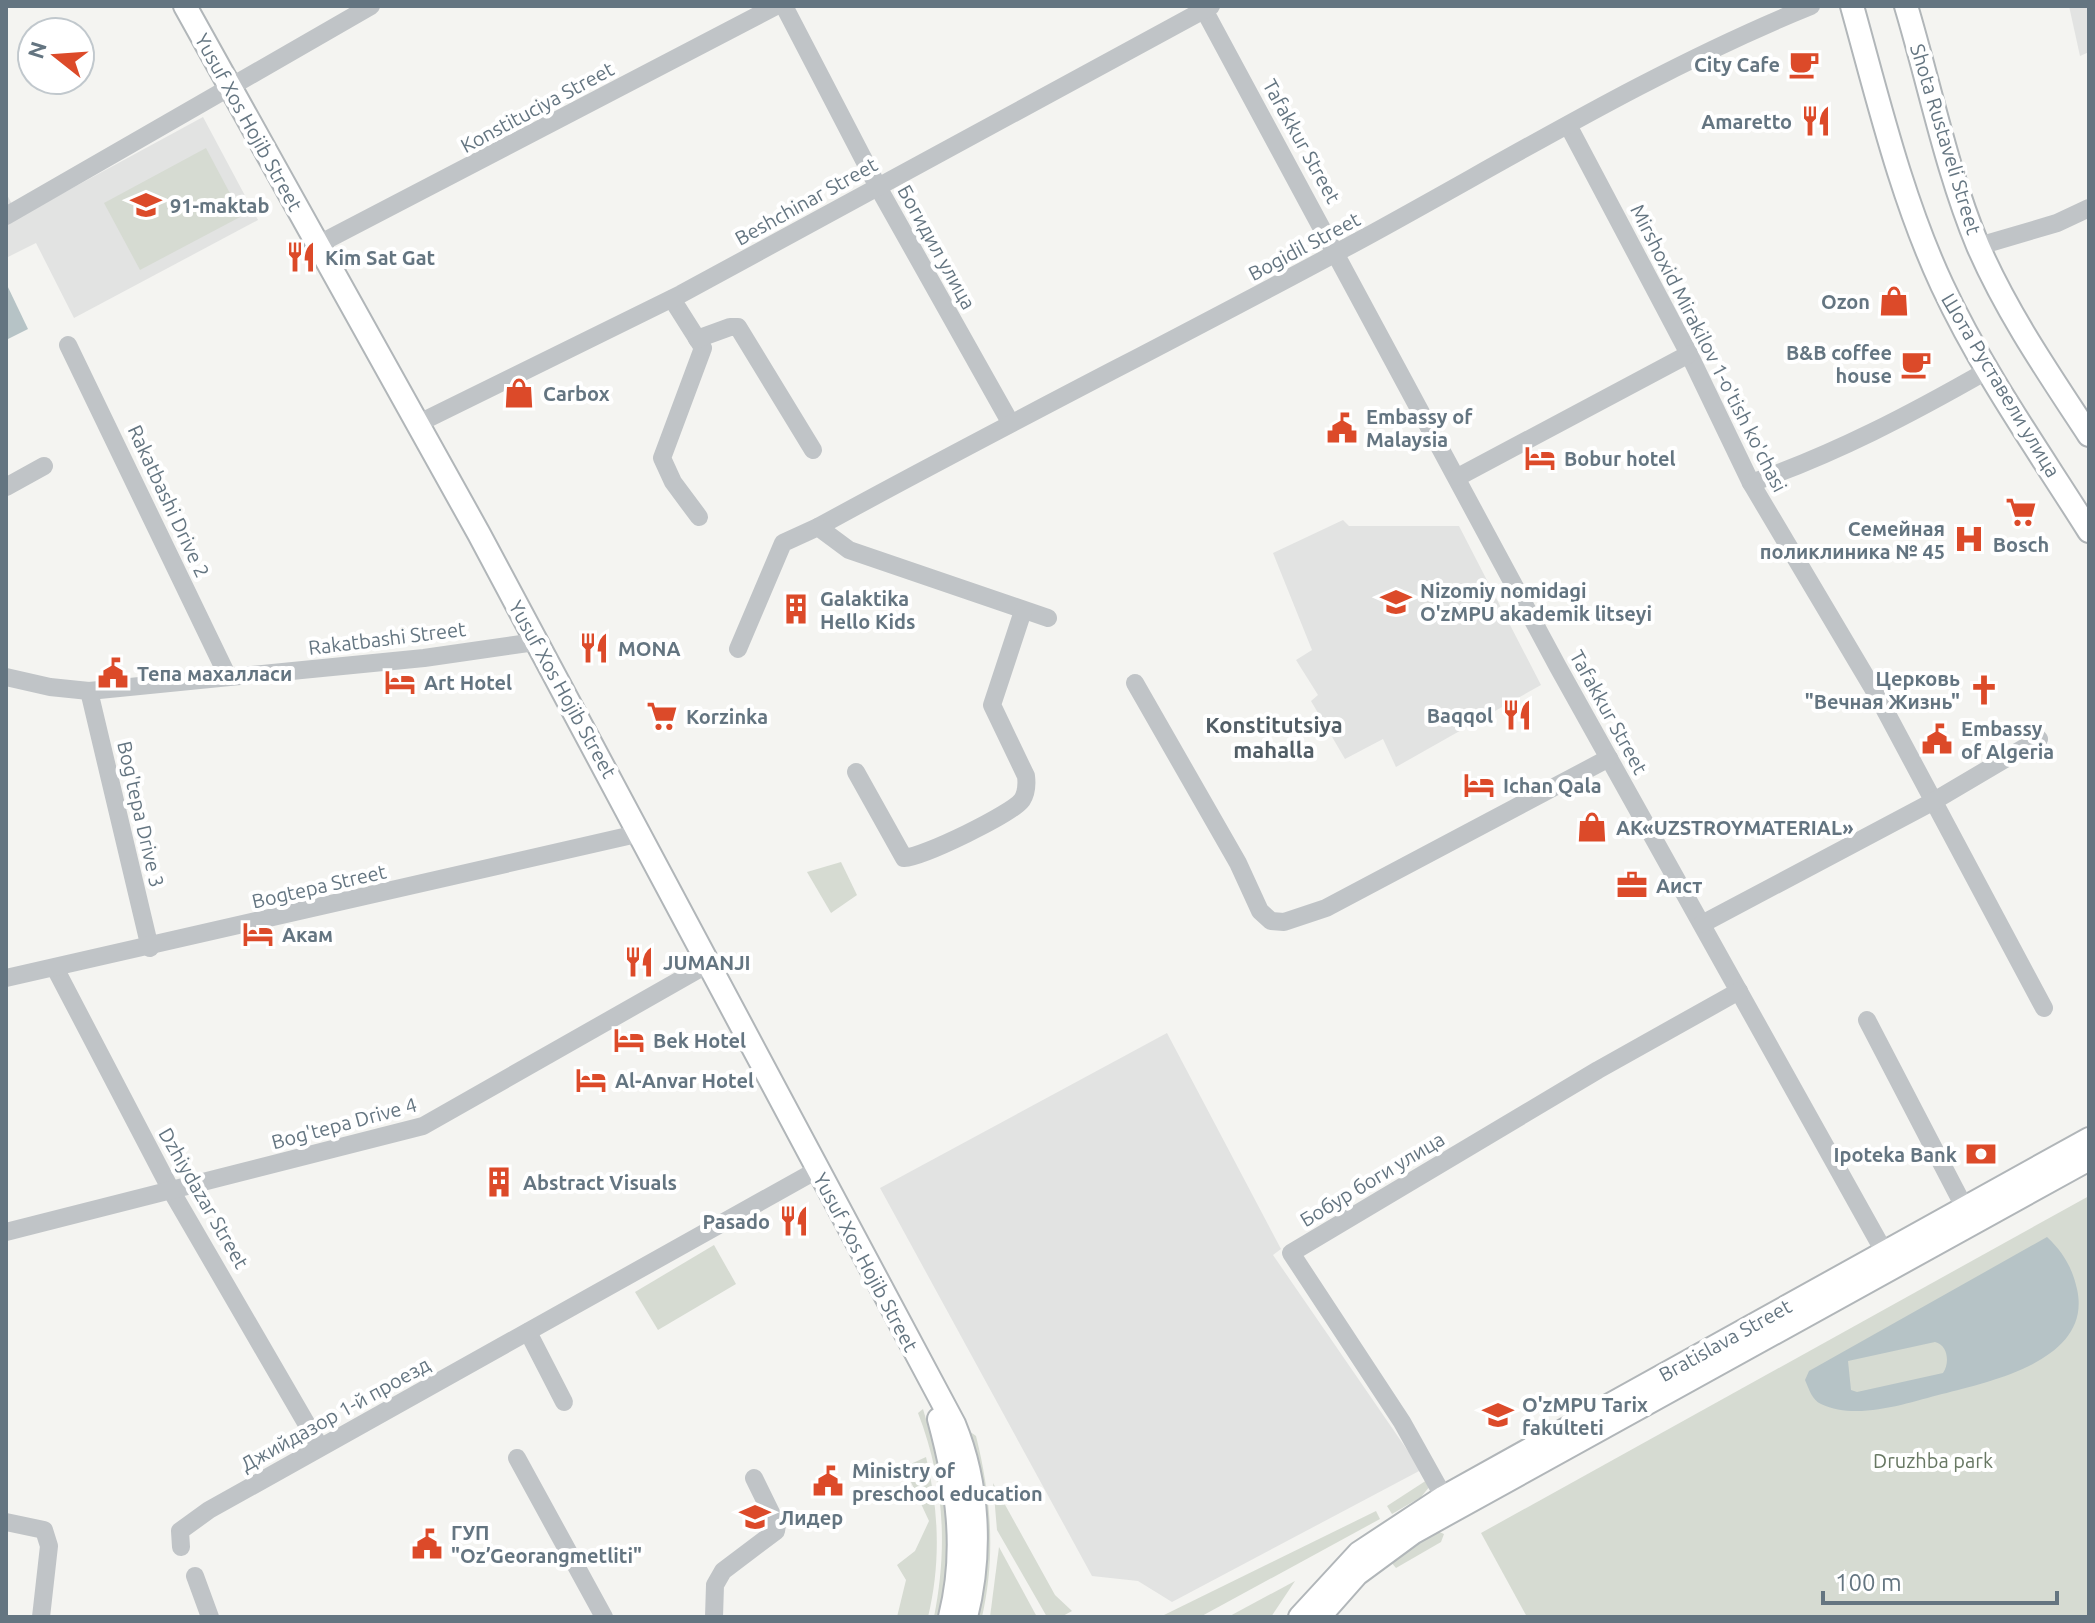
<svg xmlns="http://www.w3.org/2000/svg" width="2095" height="1623" viewBox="0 0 2095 1623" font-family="Ubuntu,sans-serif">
  <rect width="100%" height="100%" fill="#f4f4f1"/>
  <g fill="#e2e3e2">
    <path d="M2069,6H2089V52L2080,56Z"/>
    <path d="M203,117L258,220L74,318L36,243L6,258V193L19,217Z"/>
    <path d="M1343,520L1349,526H1459L1541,685L1396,767L1383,739L1345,759L1311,701L1318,695L1296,660L1312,650L1273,553Z"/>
    <path d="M1167,1033L1281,1249L1273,1255L1421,1470L1172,1602L1138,1581L1092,1576L880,1188Z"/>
  </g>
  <g fill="#d6dbd2">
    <path d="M206,148L242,216L140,270L104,203Z"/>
    <path d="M841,862L857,895L831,913L807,872Z"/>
    <path d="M2089,1196V1617H1527L1481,1533Z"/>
    <path d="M714,1245L736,1284L658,1330L635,1292Z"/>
    <path d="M923,1409C945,1480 954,1544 939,1617H934C948,1547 944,1480 918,1413Z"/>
    <path d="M969,1431L976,1436C991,1496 996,1556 982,1617H977L980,1479Z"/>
    <path d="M926,1457C939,1510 941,1563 928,1617H897L906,1580L897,1565L915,1551L929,1521L904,1467Z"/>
    <path d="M1427,1480L1430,1486L1421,1497L1392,1514L1387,1506Z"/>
    <path d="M993,1483L1055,1595L1072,1611L1061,1617H1047L997,1530Z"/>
    <path d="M1376,1511L1380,1519L1200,1617L1164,1615Z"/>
    <path d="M1437,1531L1444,1534L1441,1542L1396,1568L1391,1562Z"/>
    <path d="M999,1547L1037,1617H990Z"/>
    <path d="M1295,1581L1271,1617H1228Z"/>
  </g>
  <g fill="#b6c3c6" fill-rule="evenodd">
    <path d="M6,283L28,329L6,340Z"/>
    <path d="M2047,1237C2063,1252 2072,1267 2077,1289C2093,1360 1992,1381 1942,1394C1907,1403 1857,1421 1821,1404C1812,1400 1809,1389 1805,1380L1809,1371ZM1935,1342C1948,1345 1950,1363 1943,1373L1857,1392L1851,1390L1848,1361Z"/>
  </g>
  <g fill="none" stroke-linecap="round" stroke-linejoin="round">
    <g stroke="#b1b6b9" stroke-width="26">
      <g id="major">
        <path d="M185,6L479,534L954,1424C979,1485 982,1554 966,1617"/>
        <path d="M1852,6C1878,99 1901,197 1942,285C1982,371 2038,450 2089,531"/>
        <path d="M1906,6C1930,86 1946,169 1978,246C2007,313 2049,374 2089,435"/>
        <path d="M939,1419C957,1485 967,1550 950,1617"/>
        <path d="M1300,1617L1359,1553L1444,1497L2089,1139"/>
        <path d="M1319,1617L1357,1574L1414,1532L2089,1159"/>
      </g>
    </g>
    <g stroke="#c0c4c7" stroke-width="18">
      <path d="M784,6L878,187L1010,422"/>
      <path d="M1202,6L1558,667L1891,1264"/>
      <path d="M1569,127L1689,354L1751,483L1878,697L2044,1008"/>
      <path d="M6,216L371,6"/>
      <path d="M317,245L776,6"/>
      <path d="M1979,246L2057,223L2089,208"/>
      <path d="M672,299L703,348L662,458L673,482L699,517"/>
      <path d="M697,339L730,327H738L813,450"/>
      <path d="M68,345L228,677"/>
      <path d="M417,424L681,294L1211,6"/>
      <path d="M1458,477L1689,354"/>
      <path d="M1751,483C1835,454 1911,414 1988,370"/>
      <path d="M6,487L44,466"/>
      <path d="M818,527C998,428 1181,337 1362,239C1509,159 1655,69 1811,6"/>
      <path d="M738,649L783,543L818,527L849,550L1048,618"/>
      <path d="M6,677L50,687L89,691L424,658L535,642"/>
      <path d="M1135,683L1238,863L1260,911L1271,921L1284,922L1326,908L1609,758"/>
      <path d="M89,691L150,948"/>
      <path d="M856,772L904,858C923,857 1012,814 1022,800C1027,792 1027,784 1026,776L992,705L1023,611"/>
      <path d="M1702,924L1934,801L2039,739"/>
      <path d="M55,968L172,1192L320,1447"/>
      <path d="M6,978L641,833"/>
      <path d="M1867,1020L1971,1220"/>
      <path d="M6,1232L423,1126L708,964"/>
      <path d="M528,1332L564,1402"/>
      <path d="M517,1458L604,1617"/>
      <path d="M1450,1508L1402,1422L1291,1253L1598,1070L1739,991"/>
      <path d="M6,1522L44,1530L49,1546L41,1617"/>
      <path d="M181,1547L180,1531L209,1510L817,1170"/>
      <path d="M195,1576L210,1617"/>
      <path d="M714,1617L715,1585L723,1571L776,1531L777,1525L754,1478"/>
    </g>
    <use href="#major" stroke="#fff" stroke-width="22"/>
  </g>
  <defs>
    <g id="cafe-bare" transform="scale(2.4)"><path d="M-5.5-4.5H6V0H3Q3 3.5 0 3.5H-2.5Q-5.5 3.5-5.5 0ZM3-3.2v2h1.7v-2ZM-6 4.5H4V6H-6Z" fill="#dc4a29" stroke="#fff" stroke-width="2.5" paint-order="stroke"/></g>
    <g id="restaurant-bare" transform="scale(2.4)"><path d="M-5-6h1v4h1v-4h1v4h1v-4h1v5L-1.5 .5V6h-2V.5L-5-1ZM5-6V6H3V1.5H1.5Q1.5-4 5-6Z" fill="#dc4a29" stroke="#fff" stroke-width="2.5" paint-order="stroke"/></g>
    <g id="school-bare" transform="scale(2.4)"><path d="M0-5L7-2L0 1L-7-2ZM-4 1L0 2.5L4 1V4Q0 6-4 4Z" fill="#dc4a29" stroke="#fff" stroke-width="2.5" paint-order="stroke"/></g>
    <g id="shop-bare" transform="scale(2.4)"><path d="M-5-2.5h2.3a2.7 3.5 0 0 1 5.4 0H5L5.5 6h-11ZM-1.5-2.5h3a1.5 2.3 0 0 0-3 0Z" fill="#dc4a29" stroke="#fff" stroke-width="2.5" paint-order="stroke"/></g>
    <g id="civic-bare" transform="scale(2.4)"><path d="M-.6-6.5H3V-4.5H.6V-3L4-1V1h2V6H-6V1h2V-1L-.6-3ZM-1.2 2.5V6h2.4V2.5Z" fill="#dc4a29" stroke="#fff" stroke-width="2.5" paint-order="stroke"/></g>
    <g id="hotel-bare" transform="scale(2.4)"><path d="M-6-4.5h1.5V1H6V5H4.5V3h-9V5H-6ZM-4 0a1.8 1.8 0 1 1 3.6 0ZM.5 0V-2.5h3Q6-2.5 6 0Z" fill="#dc4a29" stroke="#fff" stroke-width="2.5" paint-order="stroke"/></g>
    <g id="supermarket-bare" transform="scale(2.4)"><path d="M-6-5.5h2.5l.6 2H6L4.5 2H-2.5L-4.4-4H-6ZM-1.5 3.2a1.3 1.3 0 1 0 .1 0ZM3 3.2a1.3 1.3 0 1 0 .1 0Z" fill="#dc4a29" stroke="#fff" stroke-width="2.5" paint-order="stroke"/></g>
    <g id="hospital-bare" transform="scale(2.4)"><path d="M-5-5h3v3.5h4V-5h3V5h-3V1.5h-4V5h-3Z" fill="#dc4a29" stroke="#fff" stroke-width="2.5" paint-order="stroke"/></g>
    <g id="university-bare" transform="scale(2.4)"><path d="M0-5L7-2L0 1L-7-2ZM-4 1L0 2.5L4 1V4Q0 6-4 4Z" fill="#dc4a29" stroke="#fff" stroke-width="2.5" paint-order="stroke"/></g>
    <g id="building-bare" transform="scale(2.4)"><path d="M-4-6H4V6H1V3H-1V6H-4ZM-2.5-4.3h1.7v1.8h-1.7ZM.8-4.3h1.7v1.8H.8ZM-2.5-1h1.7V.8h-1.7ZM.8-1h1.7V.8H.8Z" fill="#dc4a29" stroke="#fff" stroke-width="2.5" paint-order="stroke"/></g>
    <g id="church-bare" transform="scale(2.4)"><path d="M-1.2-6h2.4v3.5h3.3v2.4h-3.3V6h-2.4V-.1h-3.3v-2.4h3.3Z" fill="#dc4a29" stroke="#fff" stroke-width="2.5" paint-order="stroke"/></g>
    <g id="office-bare" transform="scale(2.4)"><path d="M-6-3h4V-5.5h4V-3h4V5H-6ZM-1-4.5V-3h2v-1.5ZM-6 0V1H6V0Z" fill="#dc4a29" stroke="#fff" stroke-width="2.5" paint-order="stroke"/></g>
    <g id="bank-bare" transform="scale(2.4)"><path d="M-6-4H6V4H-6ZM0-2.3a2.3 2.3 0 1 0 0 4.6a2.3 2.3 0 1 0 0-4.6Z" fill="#dc4a29" stroke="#fff" stroke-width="2.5" paint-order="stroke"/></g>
  </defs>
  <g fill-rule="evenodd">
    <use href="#cafe-bare" x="1804" y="64"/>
    <use href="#restaurant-bare" x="1816" y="121"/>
    <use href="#school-bare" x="146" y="205"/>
    <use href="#restaurant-bare" x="301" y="257"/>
    <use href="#shop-bare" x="1894" y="301"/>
    <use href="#cafe-bare" x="1916" y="364"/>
    <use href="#shop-bare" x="519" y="393"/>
    <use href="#civic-bare" x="1342" y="428"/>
    <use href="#hotel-bare" x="1540" y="458"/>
    <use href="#supermarket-bare" x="2021" y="512"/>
    <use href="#hospital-bare" x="1969" y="539"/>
    <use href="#university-bare" x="1396" y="602"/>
    <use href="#building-bare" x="796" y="609"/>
    <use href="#restaurant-bare" x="594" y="648"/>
    <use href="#civic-bare" x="113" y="673"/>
    <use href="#hotel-bare" x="400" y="682"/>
    <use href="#church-bare" x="1984" y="690"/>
    <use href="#restaurant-bare" x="1517" y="715"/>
    <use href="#supermarket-bare" x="662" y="716"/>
    <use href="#civic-bare" x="1937" y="739"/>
    <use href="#hotel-bare" x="1479" y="785"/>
    <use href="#shop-bare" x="1592" y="827"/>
    <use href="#office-bare" x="1632" y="885"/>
    <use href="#hotel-bare" x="258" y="934"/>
    <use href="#restaurant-bare" x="639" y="962"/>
    <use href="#hotel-bare" x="629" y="1040"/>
    <use href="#hotel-bare" x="591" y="1080"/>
    <use href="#bank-bare" x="1981" y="1154"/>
    <use href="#building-bare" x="499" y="1182"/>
    <use href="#restaurant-bare" x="794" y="1221"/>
    <use href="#university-bare" x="1498" y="1415"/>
    <use href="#civic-bare" x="828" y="1481"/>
    <use href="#school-bare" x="755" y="1517"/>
    <use href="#civic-bare" x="427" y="1544"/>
  </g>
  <g text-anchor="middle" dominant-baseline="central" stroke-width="8" stroke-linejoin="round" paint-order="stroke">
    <g font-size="20" font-weight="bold" fill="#647581" stroke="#fff" text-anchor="start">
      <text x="1780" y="64" text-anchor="end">City Cafe</text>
      <text x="1792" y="121" text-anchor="end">Amaretto</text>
      <text x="170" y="205">91-maktab</text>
      <text x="325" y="257">Kim Sat Gat</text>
      <text x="1870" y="301" text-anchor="end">Ozon</text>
      <text x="1892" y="352" text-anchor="end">B&amp;B coffee<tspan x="1892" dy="23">house</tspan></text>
      <text x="543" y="393">Carbox</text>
      <text x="1366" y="416">Embassy of<tspan x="1366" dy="23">Malaysia</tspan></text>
      <text x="1564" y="458">Bobur hotel</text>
      <text x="1945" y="528" text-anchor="end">Семейная<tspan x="1945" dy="23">поликлиника № 45</tspan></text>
      <text x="2021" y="544" text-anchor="middle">Bosch</text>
      <text x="1420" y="590">Nizomiy nomidagi<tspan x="1420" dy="23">O'zMPU akademik litseyi</tspan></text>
      <text x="820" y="598">Galaktika<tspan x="820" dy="23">Hello Kids</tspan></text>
      <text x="618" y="648">MONA</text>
      <text x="137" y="673">Тепа махалласи</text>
      <text x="1960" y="678" text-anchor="end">Церковь<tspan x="1960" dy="23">"Вечная Жизнь"</tspan></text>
      <text x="424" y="682">Art Hotel</text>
      <text x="1493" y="715" text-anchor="end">Baqqol</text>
      <text x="686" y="716">Korzinka</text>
      <text x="1961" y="728">Embassy<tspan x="1961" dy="23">of Algeria</tspan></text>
      <text x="1503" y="785">Ichan Qala</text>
      <text x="1616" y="827">AK«UZSTROYMATERIAL»</text>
      <text x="1656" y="885">Аист</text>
      <text x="282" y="934">Акам</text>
      <text x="663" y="962">JUMANJI</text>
      <text x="653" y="1040">Bek Hotel</text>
      <text x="615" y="1080">Al-Anvar Hotel</text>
      <text x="1957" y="1154" text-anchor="end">Ipoteka Bank</text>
      <text x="523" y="1182">Abstract Visuals</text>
      <text x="770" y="1221" text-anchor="end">Pasado</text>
      <text x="1522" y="1404">O'zMPU Tarix<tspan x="1522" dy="23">fakulteti</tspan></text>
      <text x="852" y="1470">Ministry of<tspan x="852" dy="23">preschool education</tspan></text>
      <text x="779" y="1517">Лидер</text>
      <text x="451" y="1532">ГУП<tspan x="451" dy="23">"Oz’Georangmetliti"</tspan></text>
    </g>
    <g font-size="20" fill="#647581" stroke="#fff">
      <text transform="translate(537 107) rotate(-28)">Konstituciya Street</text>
      <text transform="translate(249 122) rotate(61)">Yusuf Xos Hojib Street</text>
      <text transform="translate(1946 139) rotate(73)">Shota Rustaveli Street</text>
      <text transform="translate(1302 141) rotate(61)">Tafakkur Street</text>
      <text transform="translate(806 201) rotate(-29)">Beshchinar Street</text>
      <text transform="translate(1304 246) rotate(-28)">Bogidil Street</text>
      <text transform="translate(937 247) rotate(61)">Богидил улица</text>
      <text transform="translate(1709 348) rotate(63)">Mirshoxid Mirakilov 1-o'tish ko'chasi</text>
      <text transform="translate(2001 385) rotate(59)">Шота Руставели улица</text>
      <text transform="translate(169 501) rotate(65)">Rakatbashi Drive 2</text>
      <text transform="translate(387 638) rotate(-7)">Rakatbashi Street</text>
      <text transform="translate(563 689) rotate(61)">Yusuf Xos Hojib Street</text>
      <text transform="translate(1609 712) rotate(61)">Tafakkur Street</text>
      <text transform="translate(141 814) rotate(77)">Bog'tepa Drive 3</text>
      <text transform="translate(319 886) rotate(-13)">Bogtepa Street</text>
      <text transform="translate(344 1123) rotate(-15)">Bog'tepa Drive 4</text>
      <text transform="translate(1372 1179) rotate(-31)">Бобур боги улица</text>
      <text transform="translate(204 1198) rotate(60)">Dzhiydazar Street</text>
      <text transform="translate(866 1262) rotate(62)">Yusuf Xos Hojib Street</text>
      <text transform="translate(1725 1340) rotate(-29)">Bratislava Street</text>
      <text transform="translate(335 1414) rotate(-29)">Джийдазор 1-й проезд</text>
    </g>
    <g font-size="20" fill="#687863" stroke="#fff">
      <text x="1933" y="1460">Druzhba park</text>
    </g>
    <g font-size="22" font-weight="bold" fill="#525e66" stroke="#fff">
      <text x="1274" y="724">Konstitutsiya<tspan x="1274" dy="25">mahalla</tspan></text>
    </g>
  </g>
  <rect width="2095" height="1623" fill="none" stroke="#647581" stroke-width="16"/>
  <g transform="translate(56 56) rotate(287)"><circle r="38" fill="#ffffff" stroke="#c1c8cd" stroke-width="2"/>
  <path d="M0-6L14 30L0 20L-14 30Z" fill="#dc4a29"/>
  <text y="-12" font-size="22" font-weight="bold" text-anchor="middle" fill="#647581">N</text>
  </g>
  <path d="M1823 1591v12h234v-12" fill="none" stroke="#647581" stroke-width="4"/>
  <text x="1835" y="1591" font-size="24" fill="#647581" stroke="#ffffff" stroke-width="6" paint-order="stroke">100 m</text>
</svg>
